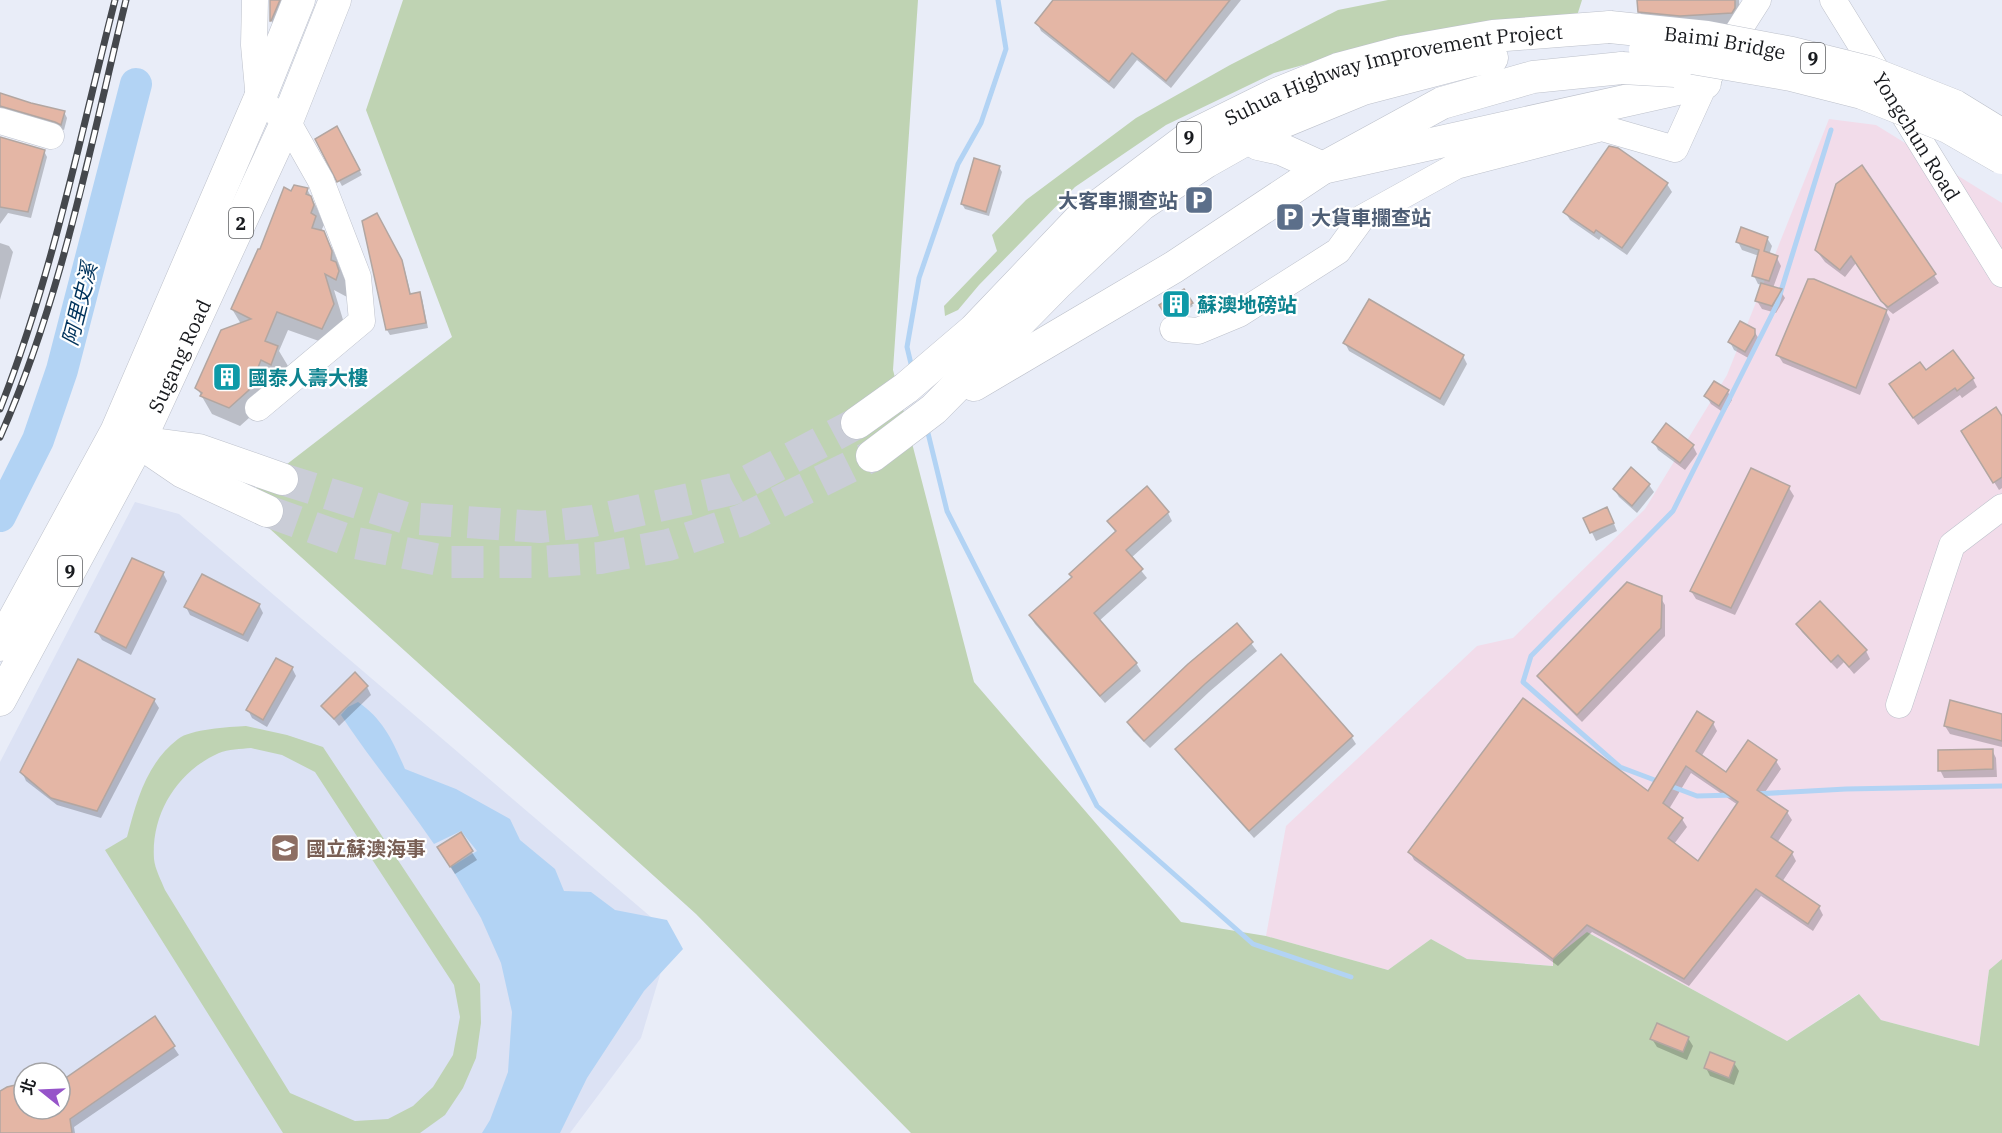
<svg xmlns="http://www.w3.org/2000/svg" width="2002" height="1133" viewBox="0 0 2002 1133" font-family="'IBM Plex Serif','Noto Sans TC',serif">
  <rect width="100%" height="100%" fill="#e9edf8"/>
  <path fill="#dce2f4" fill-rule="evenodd" d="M135,502L179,514L672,935L641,1038L570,1133H0V762ZM24,1073H60V1109H24Z"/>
  <path fill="#f2dcea" d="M1829,119L1876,125L2002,203V959L1989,970L1979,1046L1881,1020L1858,994L1787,1041L1587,932L1554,966L1467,959L1431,939L1388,970L1266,936L1286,826L1477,646L1513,638L1645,509L1727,375Z"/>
  <g fill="#bfd3b3" fill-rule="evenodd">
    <path d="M403,0H918L893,370L974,682L1181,922L1266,936L1388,970L1431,939L1467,959L1553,966V959L1587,932L1787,1041L1859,994L1881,1020L1979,1046L1989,970L2002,959V1133H911L696,914L239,501L452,337L366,110Z"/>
    <path d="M1388,0H1582L1575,22L1405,37L1274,73L1166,125L1075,187L979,285L958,310L945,316L944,306L997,251L992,235L1026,200L1136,118L1230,65L1338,10Z"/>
    <path d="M246,726L287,735L323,747L480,984L481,1023L476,1058L463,1088L445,1115L420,1133H283L105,850L127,837C137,800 146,764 178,739C191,729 228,727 246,726ZM251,748L282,755L315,772L454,985L460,1017L453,1055L433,1087L413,1106L388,1119L355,1121L290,1093L165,890C161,880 155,869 154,859C151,813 178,771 219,753C228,749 241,749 251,748Z"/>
  </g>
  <path fill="#b2d3f4" d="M358,702C383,719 393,741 405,769L456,789L510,819L520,840L555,869L564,891L591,892L615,910L667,920L683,949L644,991L587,1078L560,1133H482L490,1120L508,1072L512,1012L501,963L481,918L451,867L477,851L461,831L434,844C404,800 370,759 341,715L348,707Z"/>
  <g fill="#0003" fill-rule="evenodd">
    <path d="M271,0H284L274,25L271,20Z"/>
    <path d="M1055,0H1241L1171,88L1137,60L1114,89L1041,31L1037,23Z"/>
    <path d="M1639,0H1739L1740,20L1738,24L1687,27L1646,22L1639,11Z"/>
    <path d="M0,95L64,112L67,118L64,130L0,112Z"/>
    <path d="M337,129L362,175L342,186L317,140Z"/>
    <path d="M0,138L44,151L47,157L31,218L8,213L0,224Z"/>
    <path d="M1617,149L1667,184L1672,192L1627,255L1601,237L1599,240L1570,220L1565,212Z"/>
    <path d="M999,167L1002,172L989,216L965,209L962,204Z"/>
    <path d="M1862,167L1939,283L1893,314L1887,309L1856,263L1845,277L1825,262L1816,250Z"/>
    <path d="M307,189L317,208L324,225L322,229L334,252L349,290L347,297L334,290L344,323L333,346L288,330L279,351L288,366L282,383L271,378L259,409L240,426L212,414L197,388L241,324L232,309L292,193Z"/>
    <path d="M376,215L404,267L411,295L419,293L422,298L428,328L390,335L387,330Z"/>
    <path d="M1767,238L1772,246L1769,255L1777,258L1781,266L1773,288L1780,290L1785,298L1776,313L1762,309L1757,301L1762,285L1758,284L1754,276L1759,256L1742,250L1738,242Z"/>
    <path d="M0,243L9,246L13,252L0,300Z"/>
    <path d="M1184,291L1193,306L1177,316L1169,317L1161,305Z"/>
    <path d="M1886,311L1890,319L1860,395L1783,363L1778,355Z"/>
    <path d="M1754,331L1759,339V344L1750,359L1734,350L1730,342Z"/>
    <path d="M1345,343L1463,356L1467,364L1444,406L1349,351Z"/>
    <path d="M1926,372L1973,379L1977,387L1962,398L1960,395L1918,425L1895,392Z"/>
    <path d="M1728,392L1732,400L1724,413L1711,404L1706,396Z"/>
    <path d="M2002,419V488L1999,490L1963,431Z"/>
    <path d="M1654,442L1693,446L1697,454L1685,470L1658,450Z"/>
    <path d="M1752,470L1789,488L1794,496L1735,615L1696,599L1691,591Z"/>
    <path d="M1649,485L1654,492L1637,513L1619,497L1614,489Z"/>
    <path d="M1168,513L1172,521L1131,558L1147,578L1099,621L1136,663L1141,671L1105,703L1035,624L1030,616L1073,578L1116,533L1109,522Z"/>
    <path d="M1611,517L1617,531L1596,541L1585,518Z"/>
    <path d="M163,573L167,581L131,655L102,640L97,632Z"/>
    <path d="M1660,597L1665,605V636L1582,722L1544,684L1539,676Z"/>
    <path d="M259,605L263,613L248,642L190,615L186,607Z"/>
    <path d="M1797,624L1866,651L1870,659L1854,674L1844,662L1837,669L1802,632Z"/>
    <path d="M1237,625L1257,651L1209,692L1150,748L1133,731L1129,723Z"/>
    <path d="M292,668L296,676L267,727L252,718L248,710Z"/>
    <path d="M367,687L371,695L339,726L323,706Z"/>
    <path d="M154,700L159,708L101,818L57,805L26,781L22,772Z"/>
    <path d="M2002,715V747L1950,734L1945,726Z"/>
    <path d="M1713,723L1717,731L1701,757L1727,774L1776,761L1781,769L1763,795L1787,812L1792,820L1777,843L1792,853L1796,861L1782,882L1819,907L1823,915L1813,931L1761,896L1689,986L1592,932L1558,966L1414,860L1410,852L1648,793ZM1691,773L1738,805L1699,863L1674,844L1687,827L1682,819L1669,809Z"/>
    <path d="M1351,736L1356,744L1254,838L1182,758L1177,750Z"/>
    <path d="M1992,750L1996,758L1997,777L1944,778L1940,770Z"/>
    <path d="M460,834L477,860L455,874L443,856Z"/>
    <path d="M154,1018L179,1055L74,1127L75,1133H0V1093L24,1086V1109H60V1083Z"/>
    <path d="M1688,1038L1693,1046L1687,1060L1657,1047L1652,1039Z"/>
    <path d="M1734,1063L1739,1071L1734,1085L1710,1076L1706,1068Z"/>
  </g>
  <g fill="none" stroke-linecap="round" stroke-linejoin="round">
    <g stroke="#b2d3f4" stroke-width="5">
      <path d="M912,368L907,347L919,278L958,164L981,123L1006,49L998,0"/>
      <path d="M927,429L947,511L1097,806L1253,944L1351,977"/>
      <path d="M1755,794L1846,789L2002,786"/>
      <path d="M1734,795L1697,796L1620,767L1523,682L1531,656L1673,511L1777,304L1831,130"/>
    </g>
    <path stroke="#b2d3f4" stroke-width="32" d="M0,516L38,440L62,370L136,84"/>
  </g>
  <g fill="#e4b6a5" stroke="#b2a6a1" stroke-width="1.5" fill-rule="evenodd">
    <path d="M270,0H280L271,21H270Z"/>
    <path d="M1053,0H1230L1166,81L1132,53L1109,82L1035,23Z"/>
    <path d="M1637,0H1735V8L1732,13L1680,16L1638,12Z"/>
    <path d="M0,93L31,103L65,111L61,125L55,122L0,106Z"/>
    <path d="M337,126L360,170L337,182L315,139Z"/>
    <path d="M0,137L45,150L28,212L0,207Z"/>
    <path d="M1609,146L1618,148L1668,183L1622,248L1596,230L1594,233L1563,212Z"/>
    <path d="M974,158L1000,166L986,212L961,204Z"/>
    <path d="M1862,165L1936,274L1888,307L1881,301L1851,256L1840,270L1815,250L1836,184Z"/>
    <path d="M294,185L308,188L306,194L311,196L314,205L311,213L316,216L312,228L324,231L332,251L331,260L336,262L339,271L336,280L325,274L334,304L322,329L277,312L265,341L278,346L271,365L261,360L249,390L229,408L200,396L202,393L195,388L221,330L251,319L231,309L258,249H260L284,187L291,191Z"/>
    <path d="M377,213L402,260L410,294L420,292L426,323L386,330L362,221Z"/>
    <path d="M1741,227L1768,237L1764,251L1778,256L1769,281L1752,276L1759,250L1736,242Z"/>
    <path d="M1808,279H1814L1887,310L1856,388L1776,355Z"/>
    <path d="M1761,283L1782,289L1772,306L1755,301Z"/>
    <path d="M1184,289L1193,303L1176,314L1166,316L1159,305Z"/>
    <path d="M1369,299L1464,355L1440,399L1343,343Z"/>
    <path d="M1740,321L1755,329V335L1745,352L1728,342Z"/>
    <path d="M1953,350L1974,378L1957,391L1955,388L1913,418L1889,384L1920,362L1926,370Z"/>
    <path d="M1714,381L1729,390L1719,406L1704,396Z"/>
    <path d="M1996,407L2002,416V477L1993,483L1961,431Z"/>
    <path d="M1666,423L1694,445L1680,463L1652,442Z"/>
    <path d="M1631,467L1650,484L1632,506L1613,489Z"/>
    <path d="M1751,468L1790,486L1731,608L1690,591Z"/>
    <path d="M1147,486L1169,512L1126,550L1143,569L1094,613L1137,663L1100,696L1029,615L1072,577L1069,574L1116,531L1107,521Z"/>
    <path d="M1607,507L1614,523L1590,533L1583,518Z"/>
    <path d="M132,558L164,572L126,648L95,632Z"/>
    <path d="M202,574L260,604L243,635L184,607Z"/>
    <path d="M1627,582L1662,596L1661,628L1577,715L1537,676Z"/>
    <path d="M1820,601L1867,650L1849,667L1838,655L1831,662L1796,624Z"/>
    <path d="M1237,623L1253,642L1205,684L1144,741L1127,722L1188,664Z"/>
    <path d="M1281,654L1353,736L1249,831L1175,749Z"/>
    <path d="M276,658L293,667L263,720L246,710Z"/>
    <path d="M78,659L155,699L97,811L51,798L20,772Z"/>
    <path d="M355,672L368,686L334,719L321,706Z"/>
    <path d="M1523,698L1648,791L1697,711L1714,722L1696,751L1726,772L1748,740L1777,760L1757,790L1788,811L1771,837L1793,852L1776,876L1820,906L1808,924L1756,889L1684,979L1587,925L1553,959L1408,852ZM1686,766L1738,802L1698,861L1668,838L1683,818L1663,803Z"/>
    <path d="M1950,700L2002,714V741L1944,726Z"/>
    <path d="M1993,749V769L1938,771V750Z"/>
    <path d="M461,832L473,851L450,867L437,847Z"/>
    <path d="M155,1016L175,1046L70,1119L72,1133H0V1091L7,1087L24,1083V1109H60V1082Z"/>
    <path d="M1657,1023L1689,1037L1683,1052L1650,1039Z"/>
    <path d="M1710,1052L1735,1062L1729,1078L1704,1068Z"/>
  </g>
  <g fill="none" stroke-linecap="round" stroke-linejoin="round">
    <g stroke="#cacdd7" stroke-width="32" stroke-dasharray="32 16" stroke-linecap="butt">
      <path d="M282,479L406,518L540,527L593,521L733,489L857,423"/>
      <path d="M267,511L356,543L449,562H541L600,558L668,545L742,520L872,456"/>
    </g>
    <g stroke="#bdc1cb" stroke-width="27">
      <g id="minor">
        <path d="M255,0L254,45L259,100L287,121L321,181L358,277L362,321L258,408"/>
        <path id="s1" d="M1833,0L2002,274"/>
        <path d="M0,121L51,136"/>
        <path d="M1173,329L1198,331L1239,314L1338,251L1362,218L1456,166L1602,128L1675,149L1705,83L1758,0"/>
        <path d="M1899,705L1952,545L2002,507"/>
      </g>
    </g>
    <g stroke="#bdc1cb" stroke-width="33">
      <g id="major">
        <path d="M1258,144L1281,149L1323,168L1705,83"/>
        <path d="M974,385L1174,267L1323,168L1442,103L1533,77L1622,68"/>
        <path id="s2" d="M857,423L906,388L974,330L1078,221L1191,136L1274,95L1338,69L1402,52L1493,36L1610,27"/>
        <path d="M119,433L139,442L183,472L267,511"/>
        <path d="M146,443L199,450L282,479"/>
        <path d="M872,456L934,409L1058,283L1141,205L1206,162L1261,131L1363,89L1470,61L1492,58"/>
        <path d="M0,645L116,432L259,100L299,0"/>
        <path id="s3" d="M0,700L139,442L287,121L335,0"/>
      </g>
    </g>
    <use href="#minor" stroke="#fff" stroke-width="26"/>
    <use href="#major" stroke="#fff" stroke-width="32"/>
    <g stroke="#45484d" stroke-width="7">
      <g id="rail">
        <path d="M0,409C52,277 80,137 115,0"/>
        <path d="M0,437C62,298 90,147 126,0"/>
      </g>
    </g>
    <use href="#rail" stroke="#fff" stroke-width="4.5" stroke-dasharray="14" stroke-linecap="butt"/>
    <g stroke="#bdc1cb" stroke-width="33" stroke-linecap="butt">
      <g id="major-bridge">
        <path id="s4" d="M1610,27L1707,37L1792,53L1869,72L1955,106L2002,135"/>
        <path d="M1645,50L1791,75L1862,93L1948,127L2002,158"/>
        <path d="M1622,68L1675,71"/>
      </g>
    </g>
    <use href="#major-bridge" stroke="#fff" stroke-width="32"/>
  </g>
  <defs>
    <g id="parking-square" transform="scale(1.5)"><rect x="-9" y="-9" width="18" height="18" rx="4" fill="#5c6f8a" stroke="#fff"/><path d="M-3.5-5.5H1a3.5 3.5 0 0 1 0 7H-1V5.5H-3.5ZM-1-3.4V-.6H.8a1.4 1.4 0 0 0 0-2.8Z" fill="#fff"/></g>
    <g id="building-square" transform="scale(1.5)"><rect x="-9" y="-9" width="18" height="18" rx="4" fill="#0f9aa8" stroke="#fff"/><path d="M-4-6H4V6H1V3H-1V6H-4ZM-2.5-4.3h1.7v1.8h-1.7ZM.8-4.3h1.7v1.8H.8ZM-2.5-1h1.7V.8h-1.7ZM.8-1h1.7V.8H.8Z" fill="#fff"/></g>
    <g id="school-square" transform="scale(1.5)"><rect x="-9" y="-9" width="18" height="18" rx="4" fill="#8d6e63" stroke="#fff"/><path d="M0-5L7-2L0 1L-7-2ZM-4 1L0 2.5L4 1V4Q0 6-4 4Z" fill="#fff"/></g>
  </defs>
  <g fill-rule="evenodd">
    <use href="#parking-square" x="1199" y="200"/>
    <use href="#parking-square" x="1290" y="217"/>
    <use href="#building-square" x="1176" y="304"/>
    <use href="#building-square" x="227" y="377"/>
    <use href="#school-square" x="285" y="848"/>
  </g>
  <g text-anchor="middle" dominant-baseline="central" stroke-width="4.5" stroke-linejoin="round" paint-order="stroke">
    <g fill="#fff" stroke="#5d5f62" stroke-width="1.5">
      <rect x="1801" y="43" width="24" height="30" rx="4.5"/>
      <rect x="1177" y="122" width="24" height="30" rx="4.5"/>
      <rect x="229" y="208" width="24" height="30" rx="4.5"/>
      <rect x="58" y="556" width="24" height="30" rx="4.5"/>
    </g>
    <g font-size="18" font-weight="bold" fill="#181a1e">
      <text x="1813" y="58">9</text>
      <text x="1189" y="137">9</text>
      <text x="241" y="223">2</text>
      <text x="70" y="571">9</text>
    </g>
    <g font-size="20" fill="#181a1e" stroke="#fff">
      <text stroke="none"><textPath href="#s4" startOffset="116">Baimi Bridge</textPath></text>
      <text stroke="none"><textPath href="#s2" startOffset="656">Suhua Highway Improvement Project</textPath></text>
      <text stroke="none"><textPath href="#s1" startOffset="160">Yongchun Road</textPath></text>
      <text stroke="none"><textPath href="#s3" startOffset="388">Sugang Road</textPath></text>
    </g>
    <g font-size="20" font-weight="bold" fill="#4e5e75" stroke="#fff" text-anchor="end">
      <text x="1178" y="200">大客車攔查站</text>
      <text x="1311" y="217" text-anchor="start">大貨車攔查站</text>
    </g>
    <g font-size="20" font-weight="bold" fill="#0d838f" stroke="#fff" text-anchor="start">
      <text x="1197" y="304">蘇澳地磅站</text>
      <text x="248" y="377">國泰人壽大樓</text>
    </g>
    <g font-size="20" font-weight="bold" fill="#785e54" stroke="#fff" text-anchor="start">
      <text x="306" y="848">國立蘇澳海事</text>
    </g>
    <g font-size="21" font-style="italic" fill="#00335c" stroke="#fff">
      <text transform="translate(79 304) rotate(-76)">阿里史溪</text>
    </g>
  </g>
  <g transform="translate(42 1091) rotate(288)"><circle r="28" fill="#ffffff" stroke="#a3a3a5" stroke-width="1.5"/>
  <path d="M0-4.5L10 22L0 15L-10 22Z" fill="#9654c9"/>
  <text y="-9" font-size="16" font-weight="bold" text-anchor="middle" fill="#181a1e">北</text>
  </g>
</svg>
